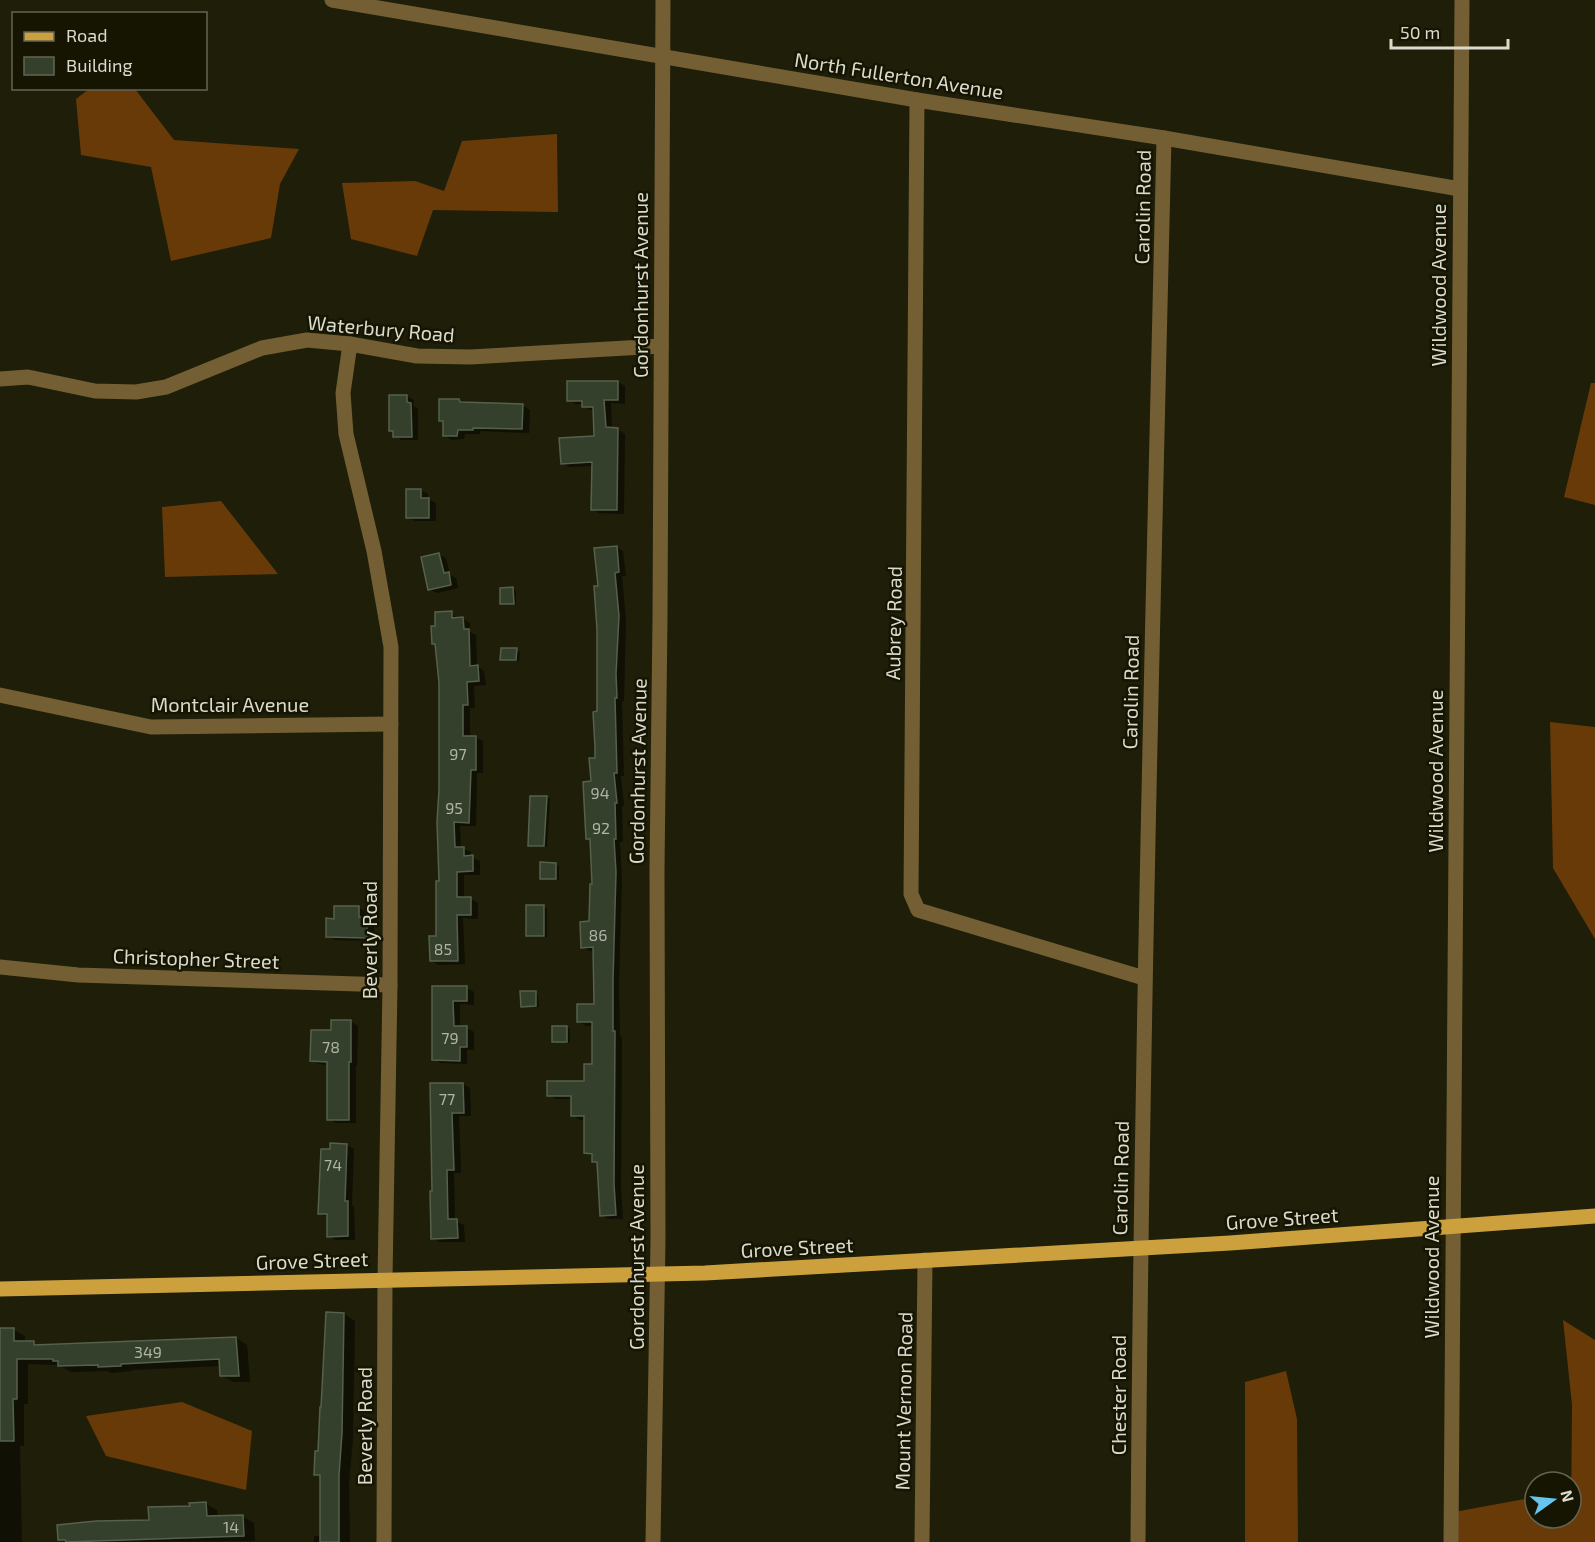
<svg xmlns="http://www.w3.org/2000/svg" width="1595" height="1542" viewBox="0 0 1595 1542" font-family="'Exo 2',sans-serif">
  <rect width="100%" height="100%" fill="#1e1e09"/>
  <g fill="#683a08">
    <path d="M89,89H135L174,140L299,149L280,184L271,238L171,261L151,167L81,155L76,99Z"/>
    <path d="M557,134L558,212L433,210L417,256L351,239L342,183L415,181L444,191L462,141Z"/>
    <path d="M1591,383H1595V505L1564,497Z"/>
    <path d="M221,501L278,574L165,577L162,507Z"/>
    <path d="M1550,722L1595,727V939L1553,868Z"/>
    <path d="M1563,1320L1595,1340V1542H1452L1454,1512L1535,1497V1518H1571L1572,1405Z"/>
    <path d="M1286,1371L1297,1419L1298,1542H1245V1382Z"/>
    <path d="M182,1402L252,1431L246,1490L106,1456L86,1416Z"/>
  </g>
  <g fill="#0007">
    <path d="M618,382L625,386V404L611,403L612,429H617L625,434L624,514L599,513L592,509L594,466L569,467L562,463L595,438V410H590L583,404H576L569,400Z"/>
    <path d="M406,396L414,400L413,406L418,409V440H402L394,436V432L391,430Z"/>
    <path d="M459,401L464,404L522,405L530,410L529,433L480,431V434H465L464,439L452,440L444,436L445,423L440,420Z"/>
    <path d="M420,490L428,494V499L436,503V521H415L407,517Z"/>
    <path d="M616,547L623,551L626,576H622L626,621L624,701L622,702L624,776H621L624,806H622L623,842H620L622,877L619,985L620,1036L622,1037L621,1188L623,1219H608L601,1215L599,1164L594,1161L593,1157L585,1153L586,1120H580L573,1116V1099H556L549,1095L585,1083L593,1066L594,1026H586L579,1022L595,1006L594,951H590L583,947L590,923L594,885L591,841L587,838L596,759L599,713V587Z"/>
    <path d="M439,554L446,558L450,575L456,578L458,588L437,593L429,589Z"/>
    <path d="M513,589L516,591V605L502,604Z"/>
    <path d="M451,613L458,619H463L470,623V632L476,635L477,666L484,671L486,685L474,686L475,708H470V737H475L483,741V773H477L476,826H460L461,848L471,852V857L480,861V875H464V899H471L478,903V919L463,918L465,964L439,965L431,961L437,937L441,883Z"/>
    <path d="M517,650L520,652L519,661L502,659Z"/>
    <path d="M547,797L550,799L547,847H533L530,845Z"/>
    <path d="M542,864L559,866V880L541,878Z"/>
    <path d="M544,907L547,908V937H530L527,935Z"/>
    <path d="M359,908L366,912V918L374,923V941L335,940L327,936L335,920Z"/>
    <path d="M434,987L467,988L474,992V1005L460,1004V1028H467L474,1032V1050H467V1064L441,1063L434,1059Z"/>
    <path d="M535,993L538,995L539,1007L522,1006Z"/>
    <path d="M351,1022L358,1026L357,1066H356V1123H336L329,1119L328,1065L319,1064L311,1060L333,1032Z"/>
    <path d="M567,1027L570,1029V1043L553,1041Z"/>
    <path d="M463,1084L470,1088L471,1116H459L461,1173H454L455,1221L464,1225L465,1242H440L432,1238L434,1193L432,1085Z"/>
    <path d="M347,1145L354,1149L352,1205L354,1207L355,1240H336L328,1236V1217L320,1213Z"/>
    <path d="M344,1314L355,1321L353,1440L349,1482L350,1542H314V1536H321L322,1477L316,1474Z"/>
    <path d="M0,1329L14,1330L25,1336V1343H34L40,1347L236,1338L247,1345L250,1382H233L221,1375V1366L132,1370V1371L111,1373L107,1371L71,1372L59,1365L28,1364V1404H24V1446H20L22,1541L24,1542H0Z"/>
    <path d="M206,1504L217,1510L218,1517H243L254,1523L255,1541L64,1542L59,1539L150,1521Z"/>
  </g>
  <g fill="#343f2c" stroke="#54614c" stroke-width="1.5">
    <path d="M567,381H618V400H604L606,427L618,428L617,510H591L592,462L561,464L559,438L594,436L593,407H582V401H567Z"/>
    <path d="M389,395H407V402L411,403L412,437H393V431H389Z"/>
    <path d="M439,399H459L460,402L523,404L522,429L473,428V430H458L457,436H443V421H439Z"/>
    <path d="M406,489H421V498H429V518H406Z"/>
    <path d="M617,546L619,572L615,573L619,616L616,674L617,698H615L617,773H614L617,803H615L616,839H614L616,872L613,981V1031H615L614,1184L616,1215L600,1216L597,1162H592V1154L584,1153V1116H571V1096H547V1081H584V1064H592V1022H577V1004H594L593,947L581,948L580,922L589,921L590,884H592L590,839H586L583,782L591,781L589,758H595V747L593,712L597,711V630L594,586H598L594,548Z"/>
    <path d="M439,553L444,573L449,572L451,585L428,590L421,557Z"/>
    <path d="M513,587L514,604H500V588Z"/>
    <path d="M452,611V618L463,617L464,629H469L470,666L478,665L479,681L467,682L468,705H463V736H476V770H471L469,823L454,822L455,847H464V856L473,855V871L457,872V897H471V915H457L458,961H430L429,936H436V881H439L437,822L439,790V683L435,644H432L431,626H435V612Z"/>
    <path d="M501,648H517L516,660H500Z"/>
    <path d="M530,796H547L544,846H528Z"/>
    <path d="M540,862L556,863V879H540Z"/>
    <rect x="526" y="905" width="18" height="31"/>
    <path d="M334,906H359V917H367V938L326,937V918L334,919Z"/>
    <path d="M432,986H467V1001H453L454,1026H467V1047H460V1061L432,1060Z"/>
    <path d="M520,991H536V1006L521,1007Z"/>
    <path d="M331,1020H351V1062H349V1120H327V1062L310,1061L311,1030H331Z"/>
    <rect x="552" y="1026" width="15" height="16"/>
    <path d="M430,1083H463L464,1113H452L454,1170H447L448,1219H457L458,1238L431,1239L430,1191H432Z"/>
    <path d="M330,1143L347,1144L345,1201H348V1236L327,1237V1214H318L321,1149H330Z"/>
    <path d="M326,1312L344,1313L342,1433L339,1475V1542H320V1475H314L315,1451H318L320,1407H321Z"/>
    <path d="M0,1328H14V1341H34V1345L236,1337L239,1376H220L219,1359L121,1364V1366L98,1367V1365L58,1366V1361H53V1359H17V1399H13L14,1441H0Z"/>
    <path d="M206,1502L207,1516L243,1515L244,1536L66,1542L65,1540H58L57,1525L96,1521L149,1520L148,1507L190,1506L189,1503Z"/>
  </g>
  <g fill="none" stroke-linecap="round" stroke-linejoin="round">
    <g stroke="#735f33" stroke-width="15">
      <path d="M332,0L917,100L1164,138L1460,189"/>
      <path d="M917,100L911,894L918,910L1144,978"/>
      <path d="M350,344L343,393L346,434L374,551L391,647L390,985L385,1279L384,1542"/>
      <path d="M0,379L28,377L95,391L136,392L166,387L262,348L307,340L350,344L417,356L470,357L661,346"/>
      <path d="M0,695L151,727L391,724"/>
      <path d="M0,967L78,975L390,985"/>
      <path d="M653,1542L658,1240L657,870L660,618L663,0"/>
      <path d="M922,1542L925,1260"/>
      <path d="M1138,1542C1141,1074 1153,606 1164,138"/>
      <path d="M1451,1542L1462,0"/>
    </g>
    <path stroke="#cca13d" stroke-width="15" d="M0,1289L705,1273L1230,1243L1595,1216"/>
  </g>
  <g text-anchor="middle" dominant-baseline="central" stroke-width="5" stroke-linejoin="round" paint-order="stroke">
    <g font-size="16" fill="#b0b4a6">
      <text x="458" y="753">97</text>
      <text x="600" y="792">94</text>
      <text x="454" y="807">95</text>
      <text x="601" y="827">92</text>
      <text x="598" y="934">86</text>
      <text x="443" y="948">85</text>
      <text x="450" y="1037">79</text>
      <text x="331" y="1046">78</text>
      <text x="447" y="1098">77</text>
      <text x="333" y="1164">74</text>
      <text x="148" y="1351">349</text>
      <text x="231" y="1526">14</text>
    </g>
    <g font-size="20" fill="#dadbce" stroke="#151502">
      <text transform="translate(899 75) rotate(9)">North Fullerton Avenue</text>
      <text transform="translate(1142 207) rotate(-89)">Carolin Road</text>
      <text transform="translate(640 285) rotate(-90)">Gordonhurst Avenue</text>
      <text transform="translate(1438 285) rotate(-90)">Wildwood Avenue</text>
      <text transform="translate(381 328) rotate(5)">Waterbury Road</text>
      <text transform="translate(893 623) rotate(-89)">Aubrey Road</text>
      <text transform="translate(1130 692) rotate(-89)">Carolin Road</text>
      <text x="230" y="704">Montclair Avenue</text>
      <text transform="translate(637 771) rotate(-89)">Gordonhurst Avenue</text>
      <text transform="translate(1435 771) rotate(-90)">Wildwood Avenue</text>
      <text transform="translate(369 940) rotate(-90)">Beverly Road</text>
      <text transform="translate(196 958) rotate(2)">Christopher Street</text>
      <text transform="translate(1120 1178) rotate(-89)">Carolin Road</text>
      <text transform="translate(1282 1218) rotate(-4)">Grove Street</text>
      <text transform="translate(797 1247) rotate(-3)">Grove Street</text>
      <text transform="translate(636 1257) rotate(-90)">Gordonhurst Avenue</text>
      <text transform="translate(1431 1257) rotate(-90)">Wildwood Avenue</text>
      <text transform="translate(312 1260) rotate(-2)">Grove Street</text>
      <text transform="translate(1118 1395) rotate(-90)">Chester Road</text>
      <text transform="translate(903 1401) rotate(-89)">Mount Vernon Road</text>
      <text transform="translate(364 1426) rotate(-90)">Beverly Road</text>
    </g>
  </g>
  <rect x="12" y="12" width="195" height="78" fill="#151502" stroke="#646454" stroke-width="1.5"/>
  <rect x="24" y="32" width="30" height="9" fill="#cca13d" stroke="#646454" stroke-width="1.5"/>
  <text x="66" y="42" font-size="18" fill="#dadbce">Road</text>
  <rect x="24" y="57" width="30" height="18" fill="#343f2c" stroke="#646454" stroke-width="1.5"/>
  <text x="66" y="72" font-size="18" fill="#dadbce">Building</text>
  <g transform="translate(1553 1500) rotate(75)"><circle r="28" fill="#151502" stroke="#646454" stroke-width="1.5"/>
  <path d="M0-4.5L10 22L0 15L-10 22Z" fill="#65c5ee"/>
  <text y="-9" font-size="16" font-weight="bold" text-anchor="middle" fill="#dadbce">N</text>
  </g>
  <path d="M1391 39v9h117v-9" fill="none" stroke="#dadbce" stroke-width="3"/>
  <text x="1400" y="39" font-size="18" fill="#dadbce" stroke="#151502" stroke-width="4.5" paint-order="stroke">50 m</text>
</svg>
